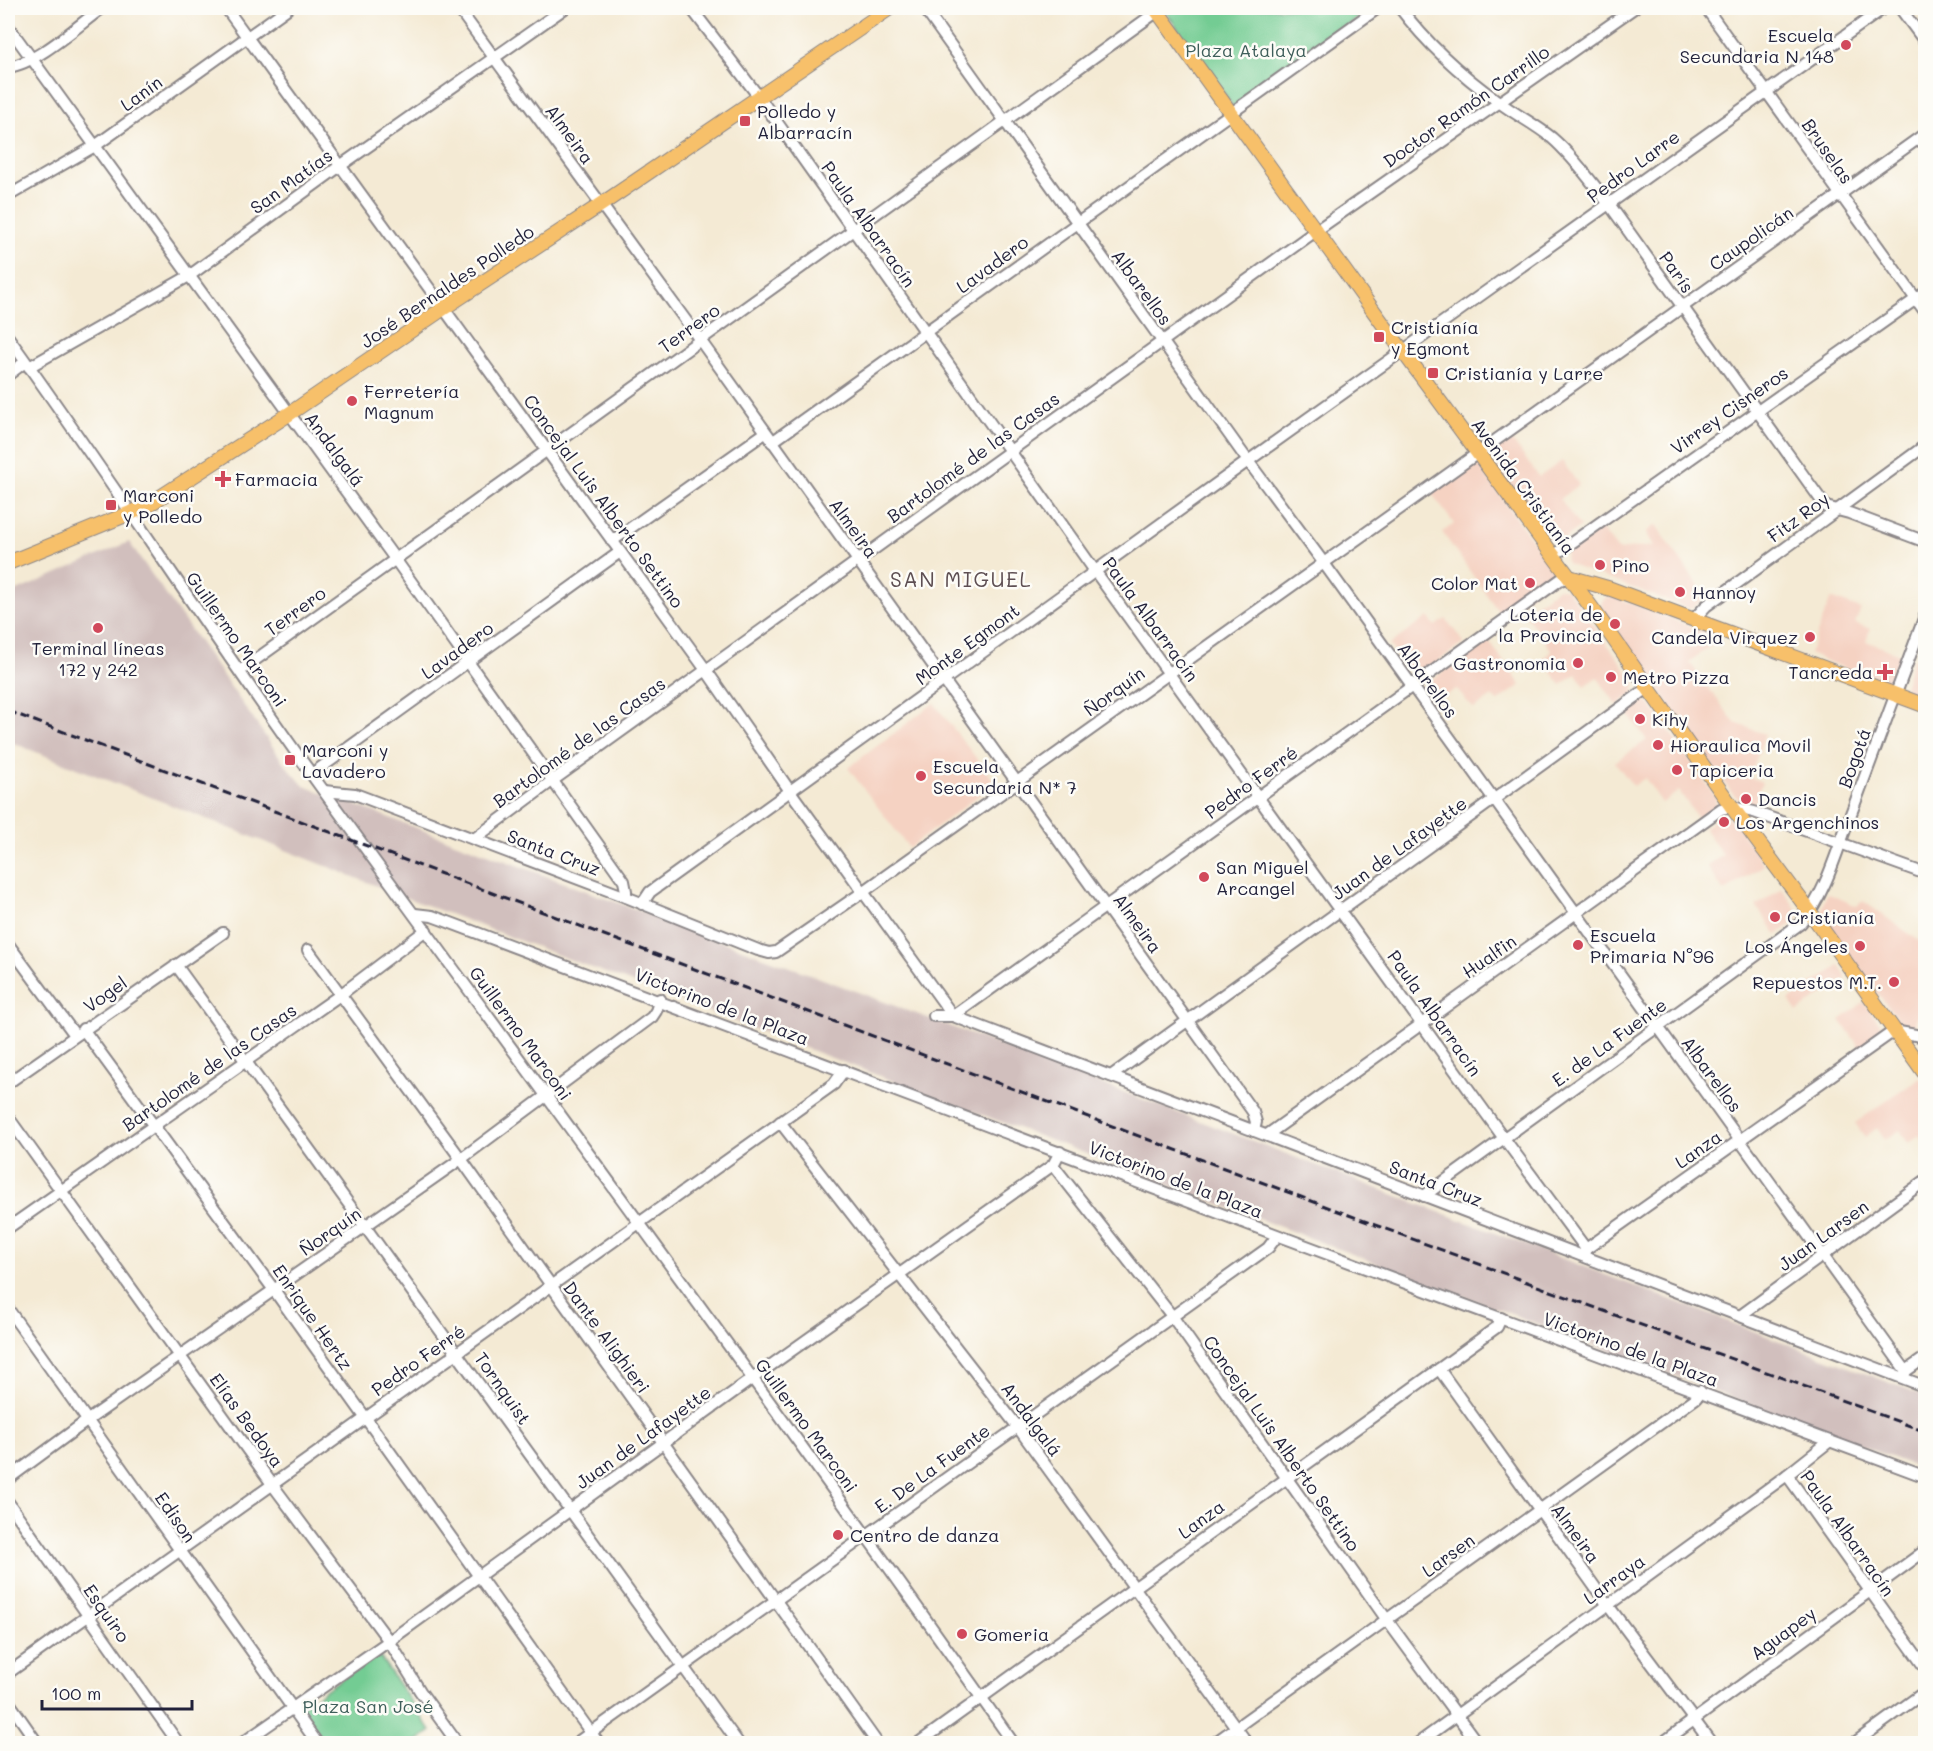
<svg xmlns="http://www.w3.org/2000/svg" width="1933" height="1751" viewBox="0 0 1933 1751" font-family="Mali,sans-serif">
  <rect width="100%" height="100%" fill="#fdfcf7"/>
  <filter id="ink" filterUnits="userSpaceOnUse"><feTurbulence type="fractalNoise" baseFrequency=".0167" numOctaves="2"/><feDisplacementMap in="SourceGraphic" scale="12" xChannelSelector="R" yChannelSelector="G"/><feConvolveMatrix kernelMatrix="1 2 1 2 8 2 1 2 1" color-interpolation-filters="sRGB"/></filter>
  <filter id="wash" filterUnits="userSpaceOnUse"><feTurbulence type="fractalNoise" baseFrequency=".008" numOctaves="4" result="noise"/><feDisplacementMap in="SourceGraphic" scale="24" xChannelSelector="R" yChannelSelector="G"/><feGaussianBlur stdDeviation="1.35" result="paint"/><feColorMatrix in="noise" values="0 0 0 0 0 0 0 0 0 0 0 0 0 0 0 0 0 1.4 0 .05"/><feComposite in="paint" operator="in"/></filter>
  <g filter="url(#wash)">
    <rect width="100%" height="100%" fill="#f4ead4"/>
    <g fill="#f5d2c2">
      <path d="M1509,436L1539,477L1562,461L1579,485L1560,499L1580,527L1561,541L1549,539L1492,459L1490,454L1492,450Z"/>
      <path d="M1471,464L1480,467L1553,570L1551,580L1501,615L1442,532L1454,524L1430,491Z"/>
      <path d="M1656,525L1707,598L1693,607L1688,608L1568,564L1565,559L1567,550L1599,526L1618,550L1654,546L1646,532Z"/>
      <path d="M1558,588L1567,589L1635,682L1634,693L1617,705L1597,677L1585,686L1576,674L1561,685L1542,659L1552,651L1524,613Z"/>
      <path d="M1606,597L1617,598L1721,638L1689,662L1735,723L1765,734L1750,777L1762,782L1754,805L1740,800L1731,792L1602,610L1601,603Z"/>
      <path d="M1831,598L1861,609L1855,623L1870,629L1866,641L1904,656L1892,684L1888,685L1809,654Z"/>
      <path d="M1428,617L1435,626L1446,619L1464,643L1421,673L1414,675L1389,645Z"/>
      <path d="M1488,640L1521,685L1497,702L1492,696L1474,709L1456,689L1432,704L1423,692L1424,685Z"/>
      <path d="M1913,658L1925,663V700L1909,694L1904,687Z"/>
      <path d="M1643,701L1650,704L1716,798L1715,807L1698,819L1679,791L1662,803L1645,778L1633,786L1615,762L1647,740L1626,711Z"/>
      <path d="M934,703L995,783L909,848L848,768Z"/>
      <path d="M1720,817H1727L1734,821L1764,865L1724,892L1707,866L1723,855L1704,828Z"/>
      <path d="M1782,888L1799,913L1796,921L1777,935L1756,906Z"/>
      <path d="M1827,893L1857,906L1863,901L1925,945V994L1914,1027L1899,1021L1822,920L1821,911Z"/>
      <path d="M1839,966L1847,978L1797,1012L1789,1000Z"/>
      <path d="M1864,1002L1880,1024V1028L1875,1039L1861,1049L1840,1020Z"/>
      <path d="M1920,1078L1925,1087V1144L1919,1135L1908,1143L1900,1130L1885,1140L1877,1128L1865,1137L1855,1123Z"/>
    </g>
    <path fill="#d1bfbd" d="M129,542L284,763L304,786L965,1032L1925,1396V1470L415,901L8,741V595Z"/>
    <g fill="#73cc93" stroke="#4a7767" stroke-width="1.5">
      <path d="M1163,8H1372L1234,108Z"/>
      <path d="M378,1654L431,1731L414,1743H323L299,1708Z"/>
    </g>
  </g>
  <g filter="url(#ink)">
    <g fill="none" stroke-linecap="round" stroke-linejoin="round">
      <g stroke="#8b8688" stroke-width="14">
        <g id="minor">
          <path d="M226,8L706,670L790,791L953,1016"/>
          <path d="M458,8L700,340L1253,1112L1256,1122L1254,1131"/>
          <path d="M691,8L759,97L1095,571L1503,1137L1586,1249"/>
          <path d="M924,8L1248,461L1323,562L1906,1371"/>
          <path d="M1400,8C1428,45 1461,75 1499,102C1516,115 1535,124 1552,138C1574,157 1591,182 1609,204L1826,507L1849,513L1926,542"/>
          <path d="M1706,8L1926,313"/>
          <path d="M1900,8L1926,43"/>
          <path d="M8,26L395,559L624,881L626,891V897"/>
          <path d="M8,67C38,63 77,26 102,8"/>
          <path d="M8,196L95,146L288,8"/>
          <path d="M8,337C115,485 213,638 320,786C552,1105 787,1421 1014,1744"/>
          <path d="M29,367L189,276L340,166L565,8"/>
          <path d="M8,375L25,362"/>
          <path d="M772,442L1378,8"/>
          <path d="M612,541L765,433"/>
          <path d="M1553,556L1926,292"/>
          <path d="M1694,619L1706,606L1926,445"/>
          <path d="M240,671C547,449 855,229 1162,8"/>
          <path d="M312,774L620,552"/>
          <path d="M324,791L355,794L626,897L758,950L769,953L776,952L863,892L1926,133"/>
          <path d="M474,839L552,781L1317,230L1634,8"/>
          <path d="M642,904L650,892L1248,461L1884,8"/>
          <path d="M415,914L432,916L443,920C722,1023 999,1131 1277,1235C1493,1317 1710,1395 1926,1477"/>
          <path d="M8,944L75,1035"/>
          <path d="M308,950L461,1159L878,1744"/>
          <path d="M176,965L739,1744"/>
          <path d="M934,1016H953L1926,1387"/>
          <path d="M953,1016L1560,580L1569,577"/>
          <path d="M83,1029L274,1290L599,1744"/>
          <path d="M1111,1076L1648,688"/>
          <path d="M8,1083L223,933"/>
          <path d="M8,1117L272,1484L389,1641L420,1691L458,1744"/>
          <path d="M780,1122L1017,1426L1248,1744"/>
          <path d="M1267,1135L1721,809L1732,807L1754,812L1926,874"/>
          <path d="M1053,1165L1172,1316L1387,1620L1478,1744"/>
          <path d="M1424,1196L1801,923C1826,894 1838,847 1852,811C1876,745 1901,679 1926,613"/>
          <path d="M8,1228L340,995L426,930"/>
          <path d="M1584,1253L1586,1249L1894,1031L1926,1037"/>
          <path d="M8,1309L318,1744"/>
          <path d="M1740,1316L1926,1180"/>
          <path d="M1439,1369L1607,1604L1712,1744"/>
          <path d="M1904,1376L1906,1371L1926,1357"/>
          <path d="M1787,1475L1926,1669"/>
          <path d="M8,1479L88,1420L461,1159L652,1017L656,1011L660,999"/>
          <path d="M8,1502L179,1744"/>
          <path d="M8,1673L834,1084L844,1070"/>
          <path d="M8,1701L38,1744"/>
          <path d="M241,1744L389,1641L753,1378L1053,1165L1060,1152"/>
          <path d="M575,1744L1268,1248L1277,1236"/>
          <path d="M917,1744L1439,1369L1497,1327L1501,1318"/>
          <path d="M1213,1744L1696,1398L1700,1391"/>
          <path d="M1417,1744L1787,1475L1830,1441"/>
          <path d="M1661,1744L1926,1550"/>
          <path d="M1853,1744L1926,1691"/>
        </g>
      </g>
      <g stroke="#8b8688" stroke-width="16">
        <g id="major">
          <path d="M1155,8L1388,331L1594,611L1732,807L1810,912L1926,1075"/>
          <path d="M8,563L145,507L289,414L444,308L602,204L890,8"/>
          <path d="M1569,577L1611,589L1926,706"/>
        </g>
      </g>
      <use href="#minor" stroke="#fff" stroke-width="10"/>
      <use href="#major" stroke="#f7c06b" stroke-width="14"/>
      <path stroke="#22223b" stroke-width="3" stroke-dasharray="9 4.5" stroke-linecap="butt" d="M8,711L1926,1432"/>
    </g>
  </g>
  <g fill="#d1495b" stroke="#fdfcf7" stroke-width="2">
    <circle cx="1846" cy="45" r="6"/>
    <rect x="739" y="115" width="12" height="12" rx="3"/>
    <rect x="1373" y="331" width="12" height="12" rx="3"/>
    <rect x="1427" y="367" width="12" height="12" rx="3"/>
    <circle cx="352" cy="401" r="6"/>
    <path d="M220 470h6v6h6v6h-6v6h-6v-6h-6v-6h6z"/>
    <rect x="105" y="499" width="12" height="12" rx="3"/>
    <circle cx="1600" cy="565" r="6"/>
    <circle cx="1530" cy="583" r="6"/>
    <circle cx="1680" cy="592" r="6"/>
    <circle cx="1615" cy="624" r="6"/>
    <circle cx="98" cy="628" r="6"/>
    <circle cx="1810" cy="637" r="6"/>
    <circle cx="1578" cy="663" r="6"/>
    <path d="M1882 663h6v6h6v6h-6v6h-6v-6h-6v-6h6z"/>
    <circle cx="1611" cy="677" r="6"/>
    <circle cx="1640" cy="719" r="6"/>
    <circle cx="1658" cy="745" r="6"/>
    <rect x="284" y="754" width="12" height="12" rx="3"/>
    <circle cx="1677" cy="770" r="6"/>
    <circle cx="921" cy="776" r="6"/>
    <circle cx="1746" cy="799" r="6"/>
    <circle cx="1724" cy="822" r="6"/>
    <circle cx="1204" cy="877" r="6"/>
    <circle cx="1775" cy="917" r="6"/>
    <circle cx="1578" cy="945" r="6"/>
    <circle cx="1860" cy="946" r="6"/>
    <circle cx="1894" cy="982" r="6"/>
    <circle cx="838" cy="1535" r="6"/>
    <circle cx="962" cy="1634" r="6"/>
  </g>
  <g text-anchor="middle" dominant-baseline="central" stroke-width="5" stroke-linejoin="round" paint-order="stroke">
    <g font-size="18" fill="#22223b" stroke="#fdfcf7" text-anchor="start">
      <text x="1834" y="35" text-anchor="end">Escuela<tspan x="1834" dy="21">Secundaria N 148</tspan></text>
      <text x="757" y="111">Polledo y<tspan x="757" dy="21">Albarracín</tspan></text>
      <text x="1391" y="327">Cristianía<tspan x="1391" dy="21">y Egmont</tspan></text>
      <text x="1445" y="373">Cristianía y Larre</text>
      <text x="364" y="391">Ferretería<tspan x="364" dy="21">Magnum</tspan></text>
      <text x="235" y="479">Farmacia</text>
      <text x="123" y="495">Marconi<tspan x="123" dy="21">y Polledo</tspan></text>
      <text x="1612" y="565">Pino</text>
      <text x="1518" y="583" text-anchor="end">Color Mat</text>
      <text x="1692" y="592">Hannoy</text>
      <text x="1603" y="614" text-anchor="end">Loteria de<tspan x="1603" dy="21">la Provincia</tspan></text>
      <text x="1798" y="637" text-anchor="end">Candela Virquez</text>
      <text x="98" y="648" text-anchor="middle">Terminal líneas<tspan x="98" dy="21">172 y 242</tspan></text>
      <text x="1566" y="663" text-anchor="end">Gastronomia</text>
      <text x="1873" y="672" text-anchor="end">Tancreda</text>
      <text x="1623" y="677">Metro Pizza</text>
      <text x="1652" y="719">Kihy</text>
      <text x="1670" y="745">Hioraulica Movil</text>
      <text x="302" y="750">Marconi y<tspan x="302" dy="21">Lavadero</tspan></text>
      <text x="933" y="766">Escuela<tspan x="933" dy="21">Secundaria N* 7</tspan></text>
      <text x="1689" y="770">Tapiceria</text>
      <text x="1758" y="799">Dancis</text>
      <text x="1736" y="822">Los Argenchinos</text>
      <text x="1216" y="867">San Miguel<tspan x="1216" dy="21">Arcangel</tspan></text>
      <text x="1787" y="917">Cristianía</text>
      <text x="1590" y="935">Escuela<tspan x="1590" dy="21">Primaria N°96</tspan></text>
      <text x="1848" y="946" text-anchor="end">Los Ángeles</text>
      <text x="1882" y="982" text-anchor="end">Repuestos M.T.</text>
      <text x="850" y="1535">Centro de danza</text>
      <text x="974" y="1634">Gomeria</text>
    </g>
    <g font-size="18" fill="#3e5e5a" stroke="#fdfcf7">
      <text x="1246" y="50">Plaza Atalaya</text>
      <text x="368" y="1706">Plaza San José</text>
    </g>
    <g font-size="18" fill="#22223b" stroke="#fdfcf7">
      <text transform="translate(141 93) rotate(-36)">Lanín</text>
      <text transform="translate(1466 106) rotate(-35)">Doctor Ramón Carrillo</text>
      <text transform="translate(570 134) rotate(54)">Almeira</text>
      <text transform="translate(1828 151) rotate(55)">Bruselas</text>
      <text transform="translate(1633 166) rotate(-36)">Pedro Larre</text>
      <text transform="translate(291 181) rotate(-36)">San Matías</text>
      <text transform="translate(869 224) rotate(55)">Paula Albarracín</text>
      <text transform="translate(1751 238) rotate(-35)">Caupolicán</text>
      <text transform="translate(992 264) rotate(-36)">Lavadero</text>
      <text transform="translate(1677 272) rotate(55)">París</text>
      <text transform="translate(447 286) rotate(-34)">José Bernaldes Polledo</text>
      <text transform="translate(1142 287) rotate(54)">Albarellos</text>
      <text transform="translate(689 328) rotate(-36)">Terrero</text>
      <text transform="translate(1729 410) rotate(-35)">Virrey Cisneros</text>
      <text transform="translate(335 449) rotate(54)">Andalgalá</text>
      <text transform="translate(973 457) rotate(-36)">Bartolomé de las Casas</text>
      <text transform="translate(1524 486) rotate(54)">Avenida Cristianía</text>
      <text transform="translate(604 501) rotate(54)">Concejal Luis Alberto Settino</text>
      <text transform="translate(1798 517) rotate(-36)">Fitz Roy</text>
      <text transform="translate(854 528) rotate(54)">Almeira</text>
      <text transform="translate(295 611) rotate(-36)">Terrero</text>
      <text transform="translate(1151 619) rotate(54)">Paula Albarracín</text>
      <text transform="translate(237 639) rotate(55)">Guillermo Marconi</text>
      <text transform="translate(967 644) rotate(-36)">Monte Egmont</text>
      <text transform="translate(457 650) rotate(-36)">Lavadero</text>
      <text transform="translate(1428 680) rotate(54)">Albarellos</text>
      <text transform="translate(1114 691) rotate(-36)">Ñorquín</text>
      <text transform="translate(579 742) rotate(-36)">Bartolomé de las Casas</text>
      <text transform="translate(1854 758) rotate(-70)">Bogotá</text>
      <text transform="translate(1251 782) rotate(-36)">Pedro Ferré</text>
      <text transform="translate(1399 848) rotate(-36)">Juan de Lafayette</text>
      <text transform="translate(554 852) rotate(21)">Santa Cruz</text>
      <text transform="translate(1138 923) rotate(54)">Almeira</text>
      <text transform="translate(1489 956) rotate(-35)">Hualfin</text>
      <text transform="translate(105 994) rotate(-35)">Vogel</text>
      <text transform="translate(722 1006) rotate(21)">Victorino de la Plaza</text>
      <text transform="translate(1435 1013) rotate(55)">Paula Albarracín</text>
      <text transform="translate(521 1033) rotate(54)">Guillermo Marconi</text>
      <text transform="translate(1609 1042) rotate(-36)">E. de La Fuente</text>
      <text transform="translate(209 1067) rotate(-35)">Bartolomé de las Casas</text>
      <text transform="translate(1712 1074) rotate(54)">Albarellos</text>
      <text transform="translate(1698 1149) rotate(-35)">Lanza</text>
      <text transform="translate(1176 1179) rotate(21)">Victorino de la Plaza</text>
      <text transform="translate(1436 1183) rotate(21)">Santa Cruz</text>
      <text transform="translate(330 1231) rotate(-35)">Ñorquín</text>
      <text transform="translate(1823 1235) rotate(-36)">Juan Larsen</text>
      <text transform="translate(313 1317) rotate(55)">Enrique Hertz</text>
      <text transform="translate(607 1337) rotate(54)">Dante Alighieri</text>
      <text transform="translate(1631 1349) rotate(20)">Victorino de la Plaza</text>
      <text transform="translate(418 1360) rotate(-35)">Pedro Ferré</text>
      <text transform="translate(503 1388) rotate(55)">Tornquist</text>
      <text transform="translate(1032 1419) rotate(53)">Andalgalá</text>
      <text transform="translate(247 1420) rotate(54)">Elías Bedoya</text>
      <text transform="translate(807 1425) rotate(54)">Guillermo Marconi</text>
      <text transform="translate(643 1437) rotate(-36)">Juan de Lafayette</text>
      <text transform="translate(1282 1443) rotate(55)">Concejal Luis Alberto Settino</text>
      <text transform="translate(932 1468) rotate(-36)">E. De La Fuente</text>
      <text transform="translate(176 1517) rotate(55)">Edison</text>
      <text transform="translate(1201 1519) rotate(-36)">Lanza</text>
      <text transform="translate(1576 1533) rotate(54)">Almeira</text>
      <text transform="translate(1848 1533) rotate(55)">Paula Albarracín</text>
      <text transform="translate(1448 1555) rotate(-36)">Larsen</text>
      <text transform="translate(1614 1579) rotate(-36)">Larraya</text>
      <text transform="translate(107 1613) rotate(55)">Esquiro</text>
      <text transform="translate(1783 1633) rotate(-36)">Aguapey</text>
    </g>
    <g font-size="21" letter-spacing="1.5" fill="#5e4f53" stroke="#fdfcf7">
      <text x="961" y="578">SAN MIGUEL</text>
    </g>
  </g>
  <rect width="1933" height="1751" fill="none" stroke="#fdfcf7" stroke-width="30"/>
  <path d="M42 1700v9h150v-9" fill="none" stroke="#22223b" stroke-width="3"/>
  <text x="51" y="1700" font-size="18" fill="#22223b" stroke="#fdfcf7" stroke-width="4.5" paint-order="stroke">100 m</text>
</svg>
